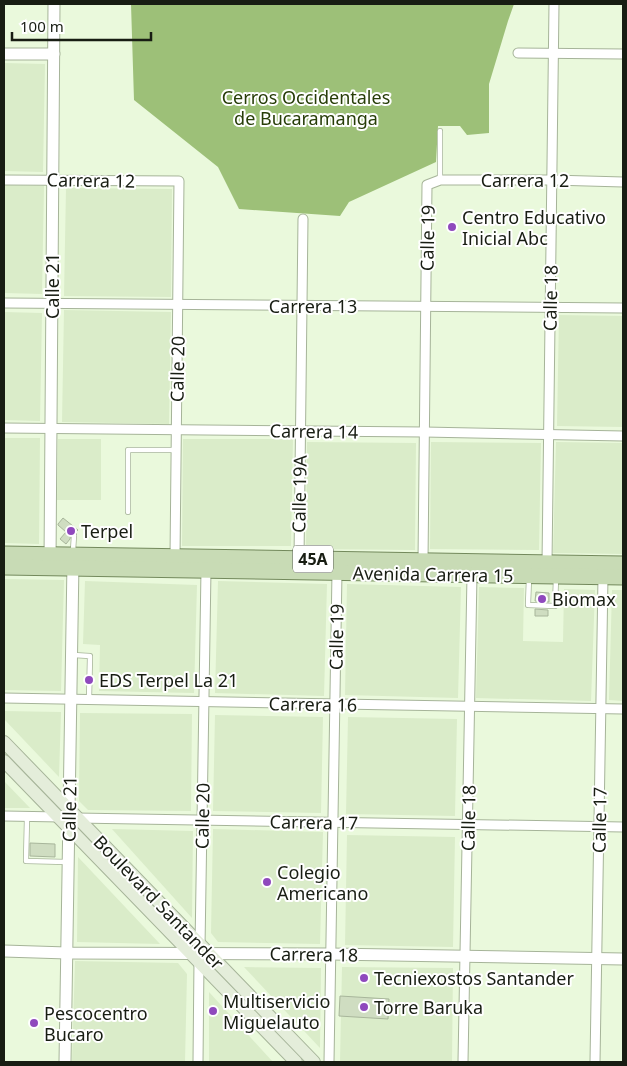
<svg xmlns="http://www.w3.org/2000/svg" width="627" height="1066" viewBox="0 0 627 1066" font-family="'Noto Sans',sans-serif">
  <rect width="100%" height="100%" fill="#eaf9dc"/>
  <g fill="#daecc9">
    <path d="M4,63L45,64L43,172L4,171Z"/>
    <path d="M4,185L44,186L42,294L4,293Z"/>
    <path d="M66,188L172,189L171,297L64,296Z"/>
    <path d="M64,310L171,312L169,424L62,422Z"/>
    <path d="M4,312L42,313L40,421L4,420Z"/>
    <path d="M559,315L623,316V427L557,426Z"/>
    <path d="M4,438H40L39,544L4,543Z"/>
    <path d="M58,439H101V500H57Z"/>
    <path d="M183,439H293L291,546H182Z"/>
    <path d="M307,442L416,443L415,550L306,549Z"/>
    <path d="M431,442L541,443L539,550L430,549Z"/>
    <path d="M556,442L623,443V554L553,553Z"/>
    <path d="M4,579L64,580L61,691L4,690Z"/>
    <path d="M85,581L197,585L194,693L99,691L100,645L83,644Z"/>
    <path d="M218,581L327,584L324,696L215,693Z"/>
    <path d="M347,584L461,587L458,698L345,695Z"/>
    <path d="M479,587L524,588L523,641L563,642L564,589L595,590L591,701L476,698Z"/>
    <path d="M612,590H623V701L609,700Z"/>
    <path d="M4,711L61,712L59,777L4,719Z"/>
    <path d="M80,713L192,714L191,811L88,810L79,801Z"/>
    <path d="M215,715L323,717L321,813L213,811Z"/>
    <path d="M348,717L457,719L455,816L346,814Z"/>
    <path d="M4,781L30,808H4Z"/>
    <path d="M112,829L193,831L192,918Z"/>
    <path d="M213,829L323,832L320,944L218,942L211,933Z"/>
    <path d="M347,835L455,837L453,947L345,945Z"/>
    <path d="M78,857L160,944L77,942Z"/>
    <path d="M75,961L178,963L187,974L185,1062H72Z"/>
    <path d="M244,967L321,968L320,1048Z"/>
    <path d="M342,967L453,968L452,1062H340Z"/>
    <path d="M209,992L273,1062H209Z"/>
  </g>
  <path fill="#9dc078" d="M131,4H514L508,21L489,84V133L467,135L460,126H438L436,162L349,202L340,216L239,209L218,167L134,100Z"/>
  <g fill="#cfddc1" stroke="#a8b69b">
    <path d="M63,518L78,530L76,532L74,531L71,532L70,539L66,544L60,539L66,532L58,525V524Z"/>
    <path d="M536,592L549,593V602L535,601Z"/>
    <path d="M535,609L548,610V616H535Z"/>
    <path d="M30,843L55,844V857L30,856Z"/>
    <path d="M340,996L389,999L388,1019L339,1016Z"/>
  </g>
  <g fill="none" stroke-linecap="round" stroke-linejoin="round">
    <g stroke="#a6b499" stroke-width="6">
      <g id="service">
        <path d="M440,180V131"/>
        <path d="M128,512V450H176"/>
        <path d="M73,551L74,535"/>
        <path d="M529,578L528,605L555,606L556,578"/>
        <path d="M73,655L90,656L89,700"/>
        <path d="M27,817L26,861L67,862"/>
      </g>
    </g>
    <g stroke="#a6b499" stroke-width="11">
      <g id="minor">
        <path d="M518,53L623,54"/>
        <path d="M4,180L179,181L175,557"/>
        <path d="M4,303L623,308"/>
        <path d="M4,428L424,432L623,436"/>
        <path d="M299,559L303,219"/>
        <path d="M423,561L427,185L440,180H552L623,182"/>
        <path d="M547,563L554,4"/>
        <path d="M4,698L623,709"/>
        <path d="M4,816L61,817"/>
        <path d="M76,818L623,827"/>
        <path d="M200,947L206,570"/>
        <path d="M198,1062L199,960"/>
        <path d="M329,1062L337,572"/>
        <path d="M463,1062L472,575"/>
        <path d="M595,1062L603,577"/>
      </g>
    </g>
    <g stroke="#a6b499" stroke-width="13">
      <g id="tertiary">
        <path d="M4,54H54"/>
        <path d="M50,562L54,4"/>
        <path d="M4,951L67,953L331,954L623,959"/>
        <path d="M65,1062L73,562"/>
      </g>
    </g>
    <g stroke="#a6b499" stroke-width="14">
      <g id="secondary">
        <path d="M4,742L314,1062"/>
        <path d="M4,761L296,1062"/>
      </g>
    </g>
    <g stroke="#73895c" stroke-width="17">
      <g id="primary">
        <path d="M4,554L623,564"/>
        <path d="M4,567L623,577"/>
      </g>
    </g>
    <use href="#service" stroke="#fff" stroke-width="4.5"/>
    <use href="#minor" stroke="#fff" stroke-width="9"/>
    <use href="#tertiary" stroke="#fff" stroke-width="11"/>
    <use href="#secondary" stroke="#e4edda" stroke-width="12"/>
    <use href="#primary" stroke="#c8dbb5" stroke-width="15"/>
  </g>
  <g fill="#8f49bd" stroke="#fff" stroke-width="2">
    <circle cx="452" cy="227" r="5"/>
    <circle cx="71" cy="531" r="5"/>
    <circle cx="542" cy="599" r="5"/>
    <circle cx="89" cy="680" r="5"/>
    <circle cx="267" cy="882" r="5"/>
    <circle cx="364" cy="978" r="5"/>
    <circle cx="364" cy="1007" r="5"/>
    <circle cx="213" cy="1011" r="5"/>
    <circle cx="34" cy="1023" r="5"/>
  </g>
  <g text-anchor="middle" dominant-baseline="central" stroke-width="4" stroke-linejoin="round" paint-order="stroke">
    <rect fill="#fff" stroke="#5d615a" stroke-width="1" x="293" y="545.5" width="40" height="27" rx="4"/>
    <g font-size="16" font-weight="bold" fill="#181d13">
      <text x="313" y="559">45A</text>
    </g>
    <g font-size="18" fill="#273d08" stroke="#fff">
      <text x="306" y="97">Cerros Occidentales<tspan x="306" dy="21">de Bucaramanga</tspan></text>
    </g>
    <g font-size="18" fill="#181d13" stroke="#fff">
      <text transform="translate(91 180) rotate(1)">Carrera 12</text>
      <text x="525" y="180">Carrera 12</text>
      <text transform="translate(427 238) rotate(-89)">Calle 19</text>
      <text transform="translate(52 286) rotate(-90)">Calle 21</text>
      <text transform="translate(550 298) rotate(-89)">Calle 18</text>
      <text x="313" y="306">Carrera 13</text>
      <text transform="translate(177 369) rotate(-89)">Calle 20</text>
      <text transform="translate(314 431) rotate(1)">Carrera 14</text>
      <text transform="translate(299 494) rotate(-89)">Calle 19A</text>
      <text transform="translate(433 574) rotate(1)">Avenida Carrera 15</text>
      <text transform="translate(336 637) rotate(-89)">Calle 19</text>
      <text transform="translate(313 704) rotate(1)">Carrera 16</text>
      <text transform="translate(69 809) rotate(-89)">Calle 21</text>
      <text transform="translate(202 816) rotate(-89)">Calle 20</text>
      <text transform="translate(468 818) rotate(-89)">Calle 18</text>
      <text transform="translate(599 820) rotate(-89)">Calle 17</text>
      <text transform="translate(314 822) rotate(1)">Carrera 17</text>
      <text transform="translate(159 902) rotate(46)">Boulevard Santander</text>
      <text transform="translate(314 954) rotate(1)">Carrera 18</text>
    </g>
    <g font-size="18" fill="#181d13" stroke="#fff" text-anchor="start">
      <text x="462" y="217">Centro Educativo<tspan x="462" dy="21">Inicial Abc</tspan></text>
      <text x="81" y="531">Terpel</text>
      <text x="552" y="599">Biomax</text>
      <text x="99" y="680">EDS Terpel La 21</text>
      <text x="277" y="872">Colegio<tspan x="277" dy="21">Americano</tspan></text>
      <text x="374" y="978">Tecniexostos Santander</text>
      <text x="223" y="1001">Multiservicio<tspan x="223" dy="21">Miguelauto</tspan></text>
      <text x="374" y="1007">Torre Baruka</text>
      <text x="44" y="1013">Pescocentro<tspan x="44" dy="21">Bucaro</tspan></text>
    </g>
  </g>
  <rect width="627" height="1066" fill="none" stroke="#181d13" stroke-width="10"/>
  <path d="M12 32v8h139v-8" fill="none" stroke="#181d13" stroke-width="2.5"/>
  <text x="20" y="32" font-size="15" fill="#181d13" stroke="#ffffff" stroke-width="4" paint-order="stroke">100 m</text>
</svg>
